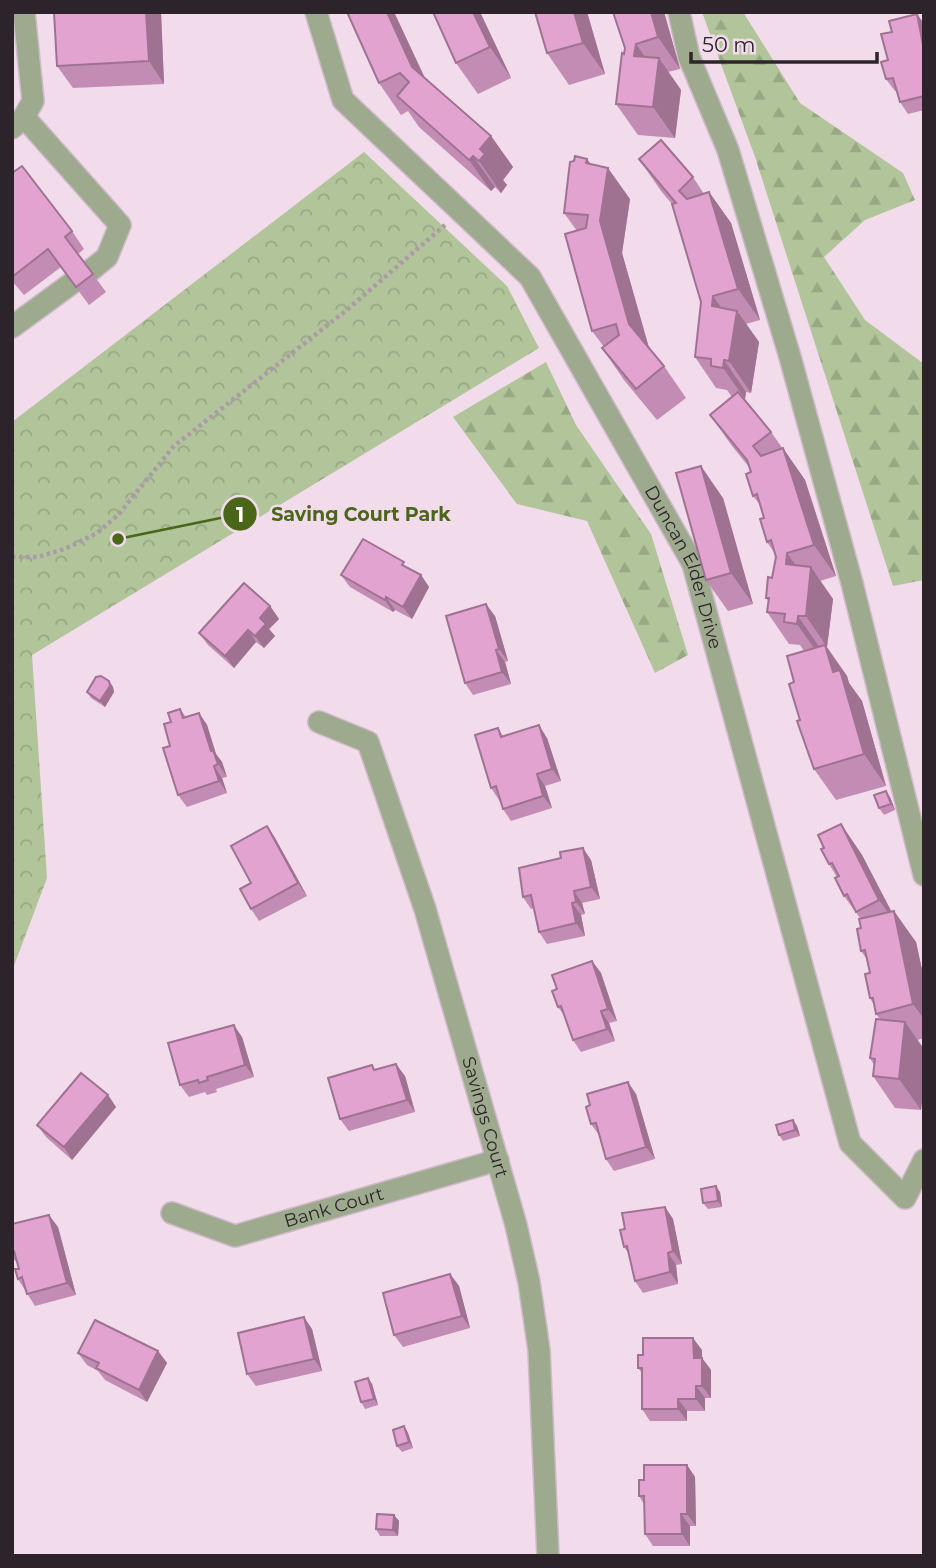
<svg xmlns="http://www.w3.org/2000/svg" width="936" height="1568" viewBox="0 0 936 1568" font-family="Montserrat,sans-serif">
  <defs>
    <pattern id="forest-firs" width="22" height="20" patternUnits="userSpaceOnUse" patternTransform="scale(1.75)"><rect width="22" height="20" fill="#b1c49a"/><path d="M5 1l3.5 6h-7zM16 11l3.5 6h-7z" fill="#98a885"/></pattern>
    <pattern id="park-crowns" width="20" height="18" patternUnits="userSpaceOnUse" patternTransform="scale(1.75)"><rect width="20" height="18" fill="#b1c49a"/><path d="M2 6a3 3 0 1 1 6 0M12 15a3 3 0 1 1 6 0" fill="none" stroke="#98a885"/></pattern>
  </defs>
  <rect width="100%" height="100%" fill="#f2dbeb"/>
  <g fill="url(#forest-firs)">
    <path d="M702,12H743L800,103L903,173L915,200L865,220L824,257L865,320L924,364V580L893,586L755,157Z"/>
    <path d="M546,362L576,425L651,534L688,655L655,673L587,521L517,504L453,417Z"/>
  </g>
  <path fill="url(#park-crowns)" d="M364,152L507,286L539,348L32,655L47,878L12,971V422Z"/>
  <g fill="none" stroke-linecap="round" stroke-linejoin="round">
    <g stroke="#cebac8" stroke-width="24">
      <g id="minor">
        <path id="s1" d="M316,12L343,100L530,277L693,564L850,1143L905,1198L924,1160"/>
        <path d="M679,12L689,57L728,150L790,357L852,583L924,875"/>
        <path d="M24,117L120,225L107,257L90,271"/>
        <path d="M12,128L24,117L33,101L24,12"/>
        <path d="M12,327L72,283"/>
        <path id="s2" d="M319,722L368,742L425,909L516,1225L529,1282L539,1350L548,1556"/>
        <path id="s3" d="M172,1213L235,1236L498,1160"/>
      </g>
    </g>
    <path stroke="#ac9ba7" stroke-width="4.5" stroke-dasharray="3.5 3.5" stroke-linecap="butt" d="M12,557H38L65,549L97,533L119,514L174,446L348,309L445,225"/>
    <use href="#minor" stroke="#9daa8d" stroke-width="21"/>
  </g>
  <g fill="#c38cb4">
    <path d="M161,12L164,84L73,88L57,66Z"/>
    <path d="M347,12H394L425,78L491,136L513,167L503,180L507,185L501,193L495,187L491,191L419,127L408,111L401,115L379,83Z"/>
    <path d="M480,12L511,78L478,94L456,63Z"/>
    <path d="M535,12H587L605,74L569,85L547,53Z"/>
    <path d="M664,12L680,69L668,72L681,90L675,138L638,135L616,104L625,48Z"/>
    <path d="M917,14L924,24V110L908,114L900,102L897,91H895L886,79L892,32Z"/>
    <path d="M587,159L590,164L630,199L622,253L649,348L664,366L686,398L657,420L624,380L602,348L604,347L592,331L577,231L564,213Z"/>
    <path d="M639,159L693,177L704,194L709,192L731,223L760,320L746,324L759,342L751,393L746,392L745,399H744L771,432L805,480L836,576L820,581L833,599L827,647L847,676L849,683L862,701L886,786L836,800L814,769L800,720L794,682L804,651L800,645L789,644L767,612L769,602L766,598L772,578L776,557L774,552L767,542L764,518L761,506L753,496L749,467L732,446L710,415L732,397L727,390L716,388L695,357L701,302L672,204L661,191Z"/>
    <path d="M12,173L72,231L84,249L78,254L106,292L89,305L61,267L24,295L12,281Z"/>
    <path d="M723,498L753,604L728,611L706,580Z"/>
    <path d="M408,568L421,575L429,587L412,619L395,610L393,612L350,587L341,575Z"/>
    <path d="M270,606L279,619L269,629L275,636L264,648L256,642L234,668L208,645L199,633Z"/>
    <path d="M495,616L508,661L505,662L511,684L473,695L465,683Z"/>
    <path d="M109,681L113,687L114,692L105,707L91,698L87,692Z"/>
    <path d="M180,709L186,717L199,713L207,725L216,754L222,762L227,777L222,778L227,793L187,807L178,795L170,746L171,722Z"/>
    <path d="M498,728L503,736L547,738L561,781L545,786L552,808L511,821L503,809L499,800L491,788Z"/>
    <path d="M890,797L895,810L884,815L879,808Z"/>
    <path d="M841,824L862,855L891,912L916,942L924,979V1038L917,1040L924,1049V1084L921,1110L895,1108L873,1076L874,1065L870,1058L880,1019L876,1014L874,1005L870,998V973L866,958L861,951L860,918L844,896L837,877L829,864L824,848Z"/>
    <path d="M267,826L275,838L307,896L259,921L251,909V883Z"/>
    <path d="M591,860L600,899L582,903L585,914L581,915L585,936L547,944L539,932L534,908L531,909L523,897Z"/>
    <path d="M592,961L601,973L617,1021L609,1023L615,1041L581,1052L573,1040L566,1018L558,1007L557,989Z"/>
    <path d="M242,1037L254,1077L216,1089L217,1092L207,1095L205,1092L189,1097L180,1085Z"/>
    <path d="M375,1070L405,1076L415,1112L349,1131L340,1119Z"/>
    <path d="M636,1094L655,1159L614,1171L606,1159L599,1135L591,1124Z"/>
    <path d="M108,1095L116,1107L72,1160L46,1137L37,1125Z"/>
    <path d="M793,1120L797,1126L800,1136L783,1141L779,1135Z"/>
    <path d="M720,1192L722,1207L708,1209L703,1203Z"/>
    <path d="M665,1207L673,1219L682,1264L676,1265L678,1284L643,1293L635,1281L629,1254L624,1247L625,1229Z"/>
    <path d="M12,1224L58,1227L76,1295L35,1306L18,1279L19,1269L18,1264L12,1257Z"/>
    <path d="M450,1274L459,1286L470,1328L403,1347L394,1335Z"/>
    <path d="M312,1329L322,1371L256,1386L247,1374Z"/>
    <path d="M702,1350V1358L711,1370V1398H705V1411H687V1421H650L642,1409V1373L638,1368L643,1355Z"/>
    <path d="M158,1351L167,1363L147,1402L105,1380L98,1371L87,1365L78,1353Z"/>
    <path d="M368,1378L372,1384L378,1405L365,1409L361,1402Z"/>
    <path d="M404,1426L408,1433L413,1448L402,1452L397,1446Z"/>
    <path d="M687,1465L695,1477L696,1526H690V1546H653L645,1534L644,1504L639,1496L644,1480Z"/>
    <path d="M394,1515L399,1521L398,1536H380L376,1529Z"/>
  </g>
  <g fill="#9f7292">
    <path d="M146,12H161L164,84L149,61Z"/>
    <path d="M387,12H394L434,98L412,67Z"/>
    <path d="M473,12H480L511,78L490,47Z"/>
    <path d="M574,12H587L605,74L583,43Z"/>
    <path d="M651,12H664L680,69L658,37Z"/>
    <path d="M917,14L924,24V50Z"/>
    <path d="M636,44L657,74L659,58L681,90L675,138L653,107L634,56Z"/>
    <path d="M491,136L513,167L503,180L507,185L501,193L479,161L480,149Z"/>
    <path d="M473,156L495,187L491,191L469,160Z"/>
    <path d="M587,159L605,185L608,168L630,199L622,253L651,355L629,324L600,221L586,163Z"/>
    <path d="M709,192L731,223L760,320L738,289Z"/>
    <path d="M713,296L734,326L737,311L759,342L751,393L729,361L712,306Z"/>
    <path d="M724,360L746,392L745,399L723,368Z"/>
    <path d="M783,448L805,480L836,576L814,545Z"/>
    <path d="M701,466L723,498L753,604L731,573Z"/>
    <path d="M787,553L809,584L811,567L833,599L827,647L806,616L786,564Z"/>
    <path d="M421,575L429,587L412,619L403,607Z"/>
    <path d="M386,597L395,610L393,612L385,600Z"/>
    <path d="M486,604L495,616L508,661L499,649Z"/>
    <path d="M270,606L279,619L269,629L275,636L264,648L255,636L260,618Z"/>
    <path d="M798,616L820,648L819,655L797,624Z"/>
    <path d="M248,630L256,642L234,668L225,656Z"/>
    <path d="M825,645L847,676L849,683L862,701L886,786L864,754L833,672Z"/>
    <path d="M496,650L505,662L511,684L502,672Z"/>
    <path d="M109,681L113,687L114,692L105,707L100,701Z"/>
    <path d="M199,713L207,725L216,754L222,762L227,777L218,764L211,751Z"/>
    <path d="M539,725L547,738L561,781L552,769Z"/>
    <path d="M214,766L222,778L227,793L219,781Z"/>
    <path d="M537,774L545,786L552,808L543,796Z"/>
    <path d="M886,791L890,797L895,810L891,804Z"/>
    <path d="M841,824L862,855L897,922L894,911L916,942L924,979V1019L913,1004L897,925L879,900Z"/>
    <path d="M267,826L275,838L307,896L298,883Z"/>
    <path d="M583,848L591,860L600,899L591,887Z"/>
    <path d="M574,891L582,903L585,914L576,902Z"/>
    <path d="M572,903L581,915L585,936L576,923Z"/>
    <path d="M592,961L601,973L617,1021L608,1009Z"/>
    <path d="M601,1011L609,1023L615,1041L607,1029Z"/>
    <path d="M905,1022L924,1049V1084L921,1110L899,1079Z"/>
    <path d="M234,1025L242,1037L254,1077L245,1065Z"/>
    <path d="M396,1064L405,1076L415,1112L407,1100Z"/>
    <path d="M628,1082L636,1094L655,1159L646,1147Z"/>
    <path d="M108,1095L116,1107L72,1160L64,1147Z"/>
    <path d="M793,1120L797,1126L800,1136L795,1130Z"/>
    <path d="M716,1186L720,1192L722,1207L718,1201Z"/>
    <path d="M665,1207L673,1219L682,1264L673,1251Z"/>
    <path d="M49,1215L58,1227L76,1295L67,1283Z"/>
    <path d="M668,1253L676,1265L678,1284L670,1272Z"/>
    <path d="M450,1274L459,1286L470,1328L462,1316Z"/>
    <path d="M304,1317L312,1329L322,1371L314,1359Z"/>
    <path d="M693,1338L702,1350V1370L694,1358Z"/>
    <path d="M158,1351L167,1363L147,1402L139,1390Z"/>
    <path d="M702,1358L711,1370V1398L702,1386Z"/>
    <path d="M368,1378L372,1384L378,1405L374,1399Z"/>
    <path d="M696,1386L705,1398V1411L696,1399Z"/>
    <path d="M678,1399L687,1411V1421L678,1409Z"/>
    <path d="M404,1426L408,1433L413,1448L409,1442Z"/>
    <path d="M687,1465L695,1477L696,1526L687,1514Z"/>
    <path d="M681,1514L690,1526V1546L682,1534Z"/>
    <path d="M394,1515L399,1521L398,1536L393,1530Z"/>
  </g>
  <g fill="#e3a3d1" stroke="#9f7292" stroke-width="2">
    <path d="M54,12H146L149,61L57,66Z"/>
    <path d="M347,12H387L412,67L491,136L480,149L485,154L479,161L473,156L469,160L397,96L409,82L400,73L379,83Z"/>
    <path d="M433,12H473L490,47L456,63Z"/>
    <path d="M535,12H574L583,43L547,53Z"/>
    <path d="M613,12H651L658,37L636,44L634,56L659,58L653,107L616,104L622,53L624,54L625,48Z"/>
    <path d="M917,14L924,50V96L900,102L893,78L886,79L881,62L888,60L881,34L892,32L889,21Z"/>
    <path d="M661,140L693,177L679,191L687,199L709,192L738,289L713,296L712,306L737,311L729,361L724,360L723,368L711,366V359L695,357L701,302L672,204L676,203L639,159Z"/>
    <path d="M575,156L587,159L586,163L608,168L600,221L629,324L664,366L636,389L602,348L619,335L616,324L592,331L565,234L586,228L588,215L564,213L570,162L574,161Z"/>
    <path d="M22,166L72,231L65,237L93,274L76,287L48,249L12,277V173Z"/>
    <path d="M738,392L771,432L753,446L761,456L783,448L814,545L787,553L786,564L811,567L806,616H798L797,624L784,622L785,614L767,612L769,598H766L768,577L772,578L776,557L771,540L767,542L760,519L764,518L757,494L753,496L746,474L751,472L747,460L710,415Z"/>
    <path d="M701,466L731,573L706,580L676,473Z"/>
    <path d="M363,539L404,562L402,565L421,575L403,607L386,597L385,600L341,575Z"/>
    <path d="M244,583L270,606L260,618L266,624L255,636L248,630L225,656L199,633Z"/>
    <path d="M486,604L499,649L496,650L502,672L465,683L446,616Z"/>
    <path d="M825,645L833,672L840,670L864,754L814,769L797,721L800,720L789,684L794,682L787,656Z"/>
    <path d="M101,676L109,681L110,686L100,701L87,692L96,677Z"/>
    <path d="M180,709L183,718L199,713L211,751L213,750L218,764L214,766L219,781L178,795L163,748L170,746L164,724L171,722L168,713Z"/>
    <path d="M539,725L552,769L537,774L543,796L503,809L496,786L491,788L475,735L498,728L501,737Z"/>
    <path d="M886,791L891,804L879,808L874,795Z"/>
    <path d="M841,824L879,900L856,912L847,894L844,896L835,878L839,876L832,863L829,864L821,849L824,848L818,835Z"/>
    <path d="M267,826L298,883L251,909L240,889L251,883L231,846Z"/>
    <path d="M583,848L591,887L574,891L576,902L572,903L576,923L539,932L531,895L523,897L519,868L561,858L560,852Z"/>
    <path d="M894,911L913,1004L876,1014L873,998H870L865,974L870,973L865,950L861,951L857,929L861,928L859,919Z"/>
    <path d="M592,961L608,1009L601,1011L607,1029L573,1040L561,1006L558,1007L552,991L557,989L552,975Z"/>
    <path d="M876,1019L905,1022L899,1079L873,1076L875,1059L870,1058Z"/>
    <path d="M234,1025L245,1065L207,1077L208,1080L199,1083L198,1080L180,1085L168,1043Z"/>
    <path d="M396,1064L407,1100L340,1119L328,1078L372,1065L374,1070Z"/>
    <path d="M81,1073L108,1095L64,1147L37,1125Z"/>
    <path d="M628,1082L646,1147L606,1159L596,1123L591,1124L586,1107L590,1105L587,1094Z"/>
    <path d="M793,1120L795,1130L779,1135L776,1125Z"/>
    <path d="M716,1186L718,1201L703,1203L701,1189Z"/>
    <path d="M665,1207L673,1251L668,1253L670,1272L635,1281L627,1246L624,1247L620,1230L625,1229L622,1213Z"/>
    <path d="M49,1215L67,1283L27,1294L22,1277L18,1279L15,1269H19L14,1251H12V1224Z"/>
    <path d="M450,1274L462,1316L394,1335L383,1293Z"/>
    <path d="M304,1317L314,1359L247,1374L238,1333Z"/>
    <path d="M95,1320L158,1351L139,1390L96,1368L99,1363L78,1353Z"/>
    <path d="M643,1338H693L694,1358H702V1386H696V1399H678V1409H642V1368H638V1355H643Z"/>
    <path d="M368,1378L374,1399L361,1402L355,1382Z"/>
    <path d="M404,1426L409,1442L397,1446L393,1430Z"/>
    <path d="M644,1465H687V1514H681L682,1534H645L644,1496H639V1480H644Z"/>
    <path d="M377,1514L394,1515L393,1530L376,1529Z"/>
  </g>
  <g text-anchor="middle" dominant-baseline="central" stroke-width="5" stroke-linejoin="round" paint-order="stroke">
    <g font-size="18" fill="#2c242a" stroke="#f2dbeb">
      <text stroke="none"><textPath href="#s1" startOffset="679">Duncan Elder Drive</textPath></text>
      <text stroke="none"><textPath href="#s2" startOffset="446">Savings Court</textPath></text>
      <text stroke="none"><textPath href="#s3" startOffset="170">Bank Court</textPath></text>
    </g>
  </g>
  <path fill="none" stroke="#4a6619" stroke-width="2.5" d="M118 539L240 514"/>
  <g fill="#4a6619" stroke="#f2dbeb" stroke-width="2.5">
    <circle cx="118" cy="539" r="7"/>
    <circle cx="240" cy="514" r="18"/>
  </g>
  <g font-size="21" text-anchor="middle" font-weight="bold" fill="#fff">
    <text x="240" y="522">1</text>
  </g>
  <g font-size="19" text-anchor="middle" font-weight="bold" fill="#4a6619" stroke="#f2dbeb" stroke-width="5" stroke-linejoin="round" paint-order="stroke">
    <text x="361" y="521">Saving Court Park</text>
  </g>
  <rect width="936" height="1568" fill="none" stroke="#2c242a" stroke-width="28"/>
  <path d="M691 52v10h186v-10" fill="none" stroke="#2c242a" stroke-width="3.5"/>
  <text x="702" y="52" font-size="21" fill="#2c242a" stroke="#f2dbeb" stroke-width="5" paint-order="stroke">50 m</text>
</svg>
